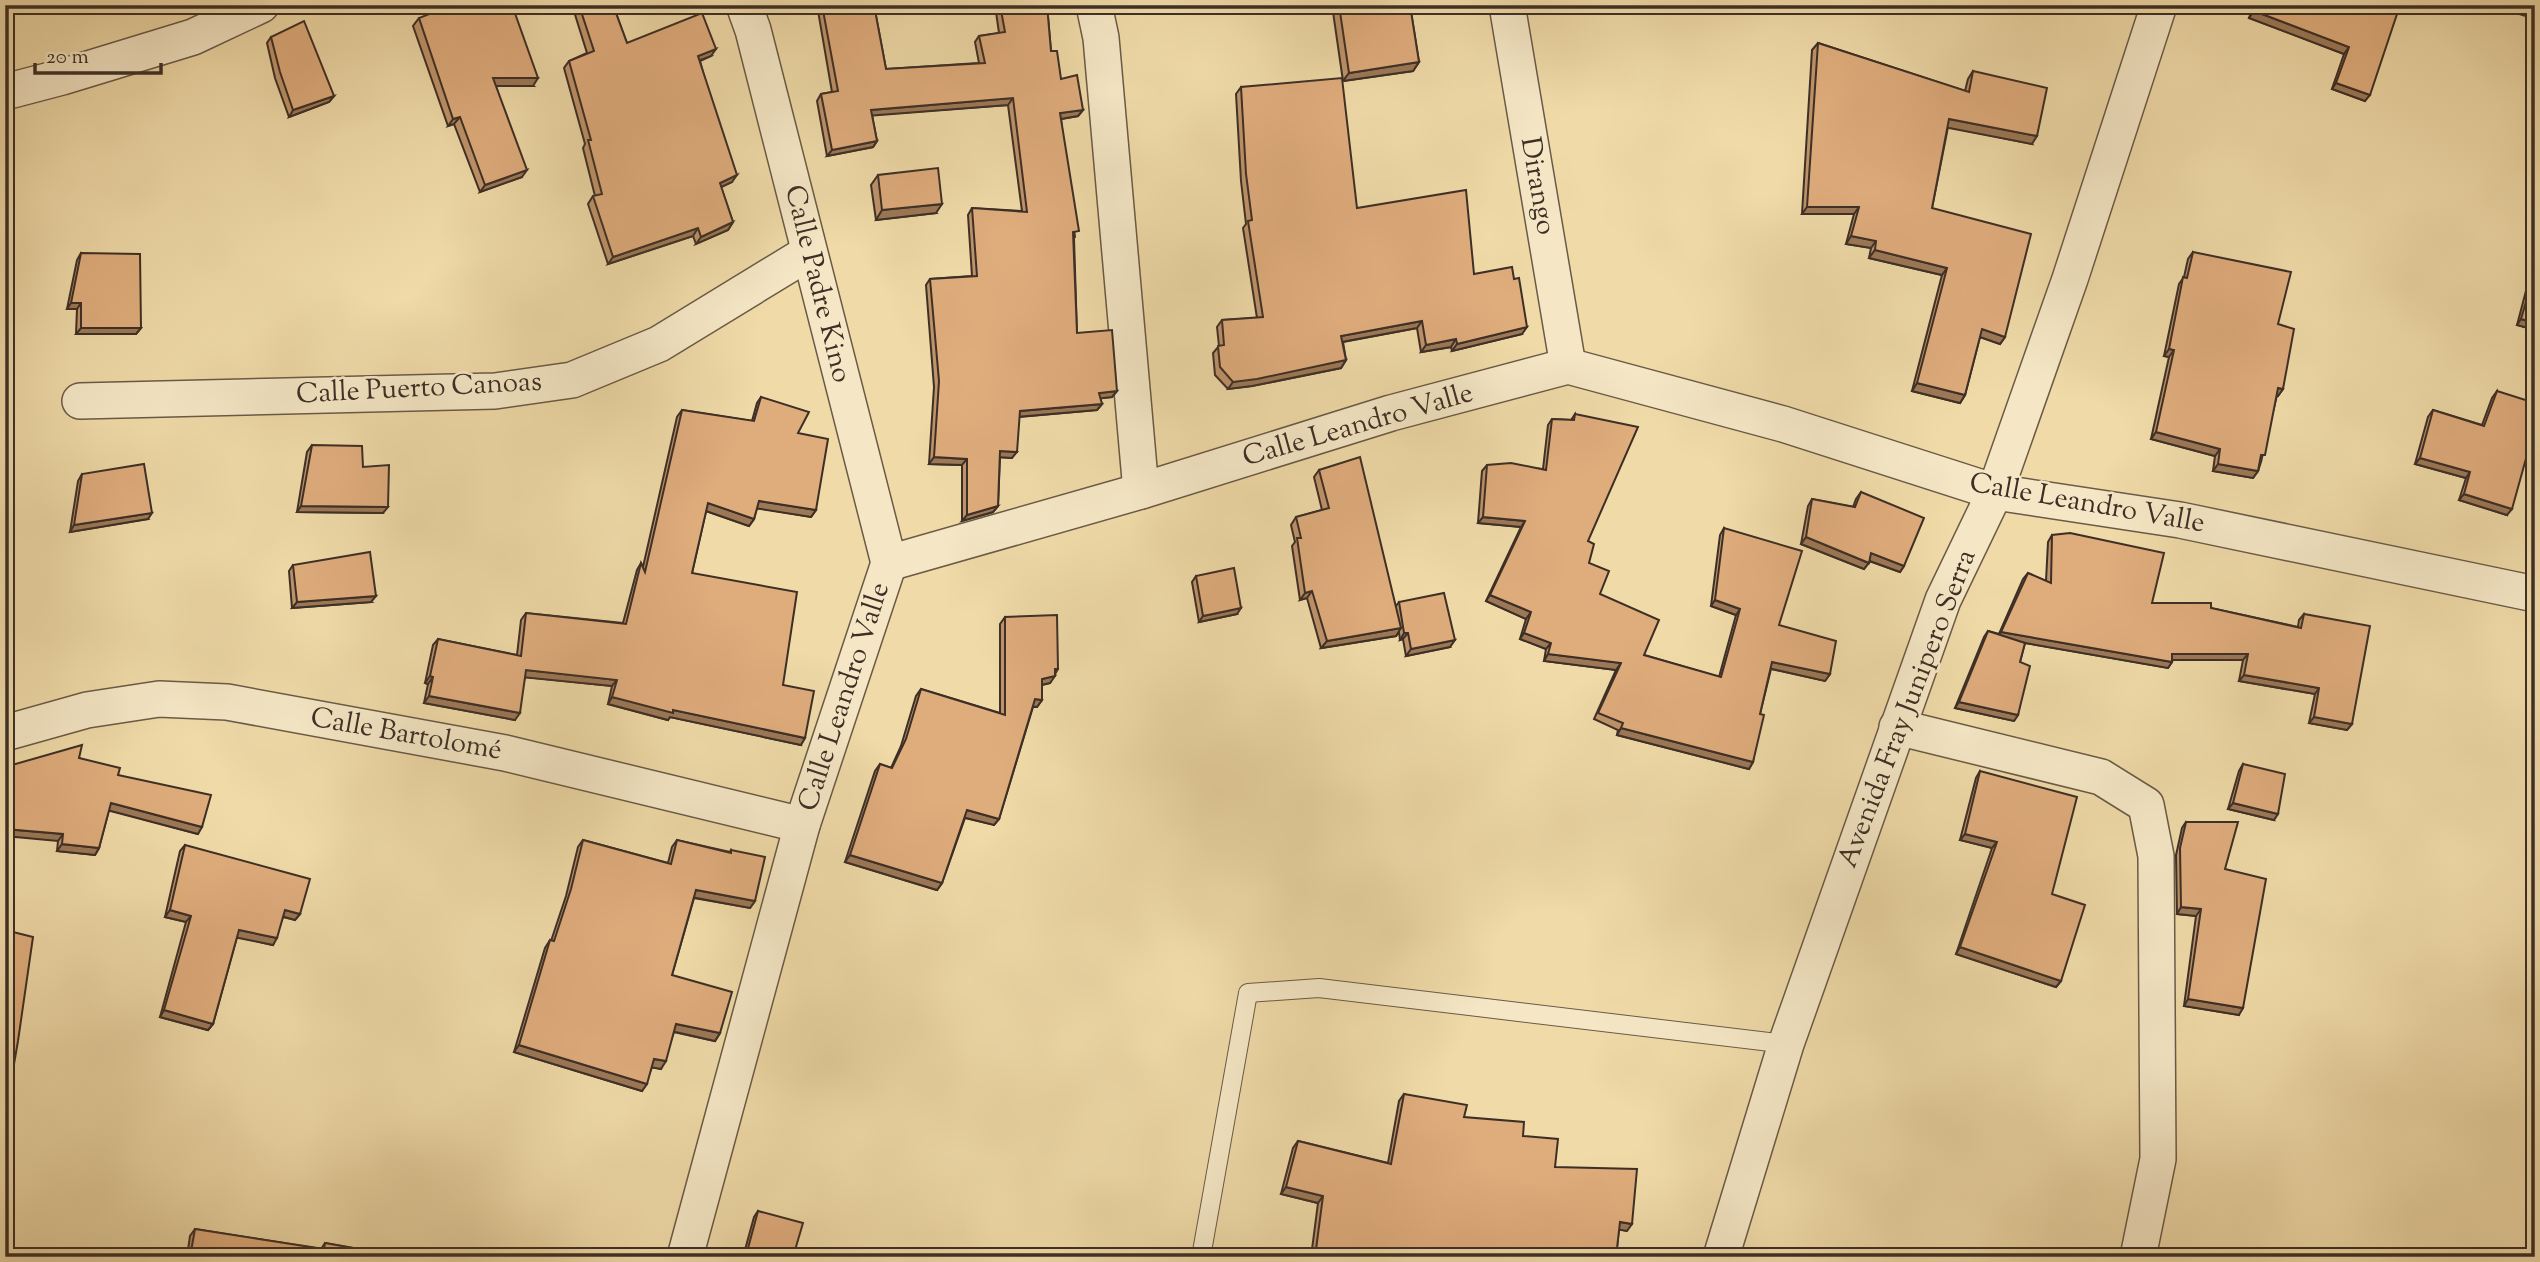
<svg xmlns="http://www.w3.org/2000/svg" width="2540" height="1262" viewBox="0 0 2540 1262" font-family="'Sorts Mill Goudy',serif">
  <rect width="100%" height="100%" fill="#efdaa8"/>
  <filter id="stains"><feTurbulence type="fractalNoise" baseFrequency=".00286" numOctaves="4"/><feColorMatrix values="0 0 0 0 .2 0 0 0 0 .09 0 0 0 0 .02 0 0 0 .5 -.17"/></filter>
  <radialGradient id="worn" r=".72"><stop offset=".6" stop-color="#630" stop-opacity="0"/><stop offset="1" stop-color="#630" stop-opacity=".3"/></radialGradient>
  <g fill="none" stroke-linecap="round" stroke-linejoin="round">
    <g stroke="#6a5a46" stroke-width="20">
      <path id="service" d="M1201,1257L1248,993L1319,988L1786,1044"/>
    </g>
    <g stroke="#6a5a46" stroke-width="38">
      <g id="minor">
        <path d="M744,5L753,30L889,563"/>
        <path d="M1094,5L1101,38L1141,491"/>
        <path d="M1507,5L1568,366"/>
        <path d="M5,92L62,77L193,37L261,5"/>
        <path d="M80,401L495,391L572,380L659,344L808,253"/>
        <path d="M889,563L1141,491L1391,413L1568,366L1783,424L1995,492L2180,520L2535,594"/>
        <path d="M1897,727L2101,777L2146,805L2156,856L2158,1159L2138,1257"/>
        <path d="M5,733L87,710L159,699L227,702L505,753L802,825"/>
        <path d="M685,1257L802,825L889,563"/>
        <path d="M1721,1257L1786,1044L1943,600L1995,492L2070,279L2159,5"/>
      </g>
    </g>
    <use href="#service" stroke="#f5e7c6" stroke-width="18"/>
    <use href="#minor" stroke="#f5e7c6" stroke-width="35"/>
  </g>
  <g fill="#c0946b" stroke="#3d2f26" stroke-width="2">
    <path d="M572,5H613L627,43L711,56L700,61L732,182L721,187L733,222L728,230L696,244L693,236L608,264L588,204L593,196H595L583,148L585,144L564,68L569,61L587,53Z"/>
    <path d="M817,5H874L886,69L979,63L975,42L979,36L999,33L995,5H1047L1051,51L1061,79L1083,110L1078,116L1061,119L1075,237L1074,238L1077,333L1117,391L1112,397L1100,398L1102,404L1097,410L1019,417L1012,458L1000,457L998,506L993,512L962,521V465L929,464L934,387L926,285L930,279L972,276L968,215L972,208L1022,211L1008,105L872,115L877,141L873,147L827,156L817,101L821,94L832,92Z"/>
    <path d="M1332,5H1410L1419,62L1413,71L1343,81Z"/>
    <path d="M2254,5H2400L2365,101L2332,89L2344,54L2249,18Z"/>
    <path d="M419,18L533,86H496L522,177L480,192L454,124L448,126L413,26Z"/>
    <path d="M271,37L334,96L329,102L289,117L275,78L267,43Z"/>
    <path d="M1818,43L1965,91L1968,79L1973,71L2032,144L1948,127L1932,208L2005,337L2000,344L1980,337L1965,395L1960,403L1912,391L1942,275L1869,258L1871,248L1846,244L1854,214H1802L1812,50Z"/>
    <path d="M1241,87L1357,208L1474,274L1522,334L1452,351L1451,347L1421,352L1417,328L1343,342L1346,360L1341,368L1252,386L1228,389L1215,375L1213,353L1219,346L1217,327L1222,320L1257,318L1243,228L1246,224L1241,181L1236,94Z"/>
    <path d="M878,175L936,213L876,220L871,185Z"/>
    <path d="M2193,252L2278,324L2283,389L2278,396L2277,395L2261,462L2258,471L2253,478L2213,471L2215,456L2151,439L2169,357L2164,356L2179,284L2184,277L2188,259Z"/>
    <path d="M81,253L141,328L136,334H76L77,309H67L77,260Z"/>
    <path d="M2532,281L2535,330L2517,325L2527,287Z"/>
    <path d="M2497,391L2507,515L2459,500L2466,478L2415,464L2428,417L2433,410L2482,425L2492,398Z"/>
    <path d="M761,397L798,433L816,510L811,517L757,508L754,519L749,526L706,511L692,573L783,685L801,745L670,717L668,720L608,704L612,686L525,677L515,720L424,703L428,684L425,683L433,645L438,639L517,655L521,620L526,613L623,623L637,570L641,563L643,567L677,417L682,410L752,421L757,403Z"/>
    <path d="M1575,414L1588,541L1589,563L1600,594L1644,655L1719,677L1736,615L1711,606L1720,535L1724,528L1779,625L1830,674L1825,681L1771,669L1760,714L1753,762L1749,769L1617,735L1618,730L1594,719L1616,670L1544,661L1546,649L1520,639L1526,619L1486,601L1521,527L1478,523L1482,471L1487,465L1543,469L1548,425L1552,419L1571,420Z"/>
    <path d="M312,445L363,467L383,513L297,512L307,452Z"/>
    <path d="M1319,470L1396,606L1399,602L1450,647L1406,656L1403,639L1400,640L1399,632L1396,636L1321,648L1307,598L1300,600L1292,546L1295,542L1291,525L1296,517L1322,510L1314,477Z"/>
    <path d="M82,474L148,519L70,532L78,481Z"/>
    <path d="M1861,492L1904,566L1900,572L1869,561L1864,569L1801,544L1808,506L1812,499L1853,507L1856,499Z"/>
    <path d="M2052,535L2152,603L2211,608L2298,627L2299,620L2304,614L2352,724L2347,730L2309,723L2315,694L2239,681L2243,660H2172V662L2168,668L2025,643L2020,662L2018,715L2014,721L1955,708L1984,637L1988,631L1999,634L2023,579L2028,573L2046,581L2048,542Z"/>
    <path d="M293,565L371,602L292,608L289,571Z"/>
    <path d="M1196,576L1237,614L1199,622L1192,582Z"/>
    <path d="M1005,617L1058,669L1050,683L1042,685V700L1037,707H1033L999,819L994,825L965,818L942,883L937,890L845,862L875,771L880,764L891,768L901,746L916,696L921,689L1000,713V624Z"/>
    <path d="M79,758L118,775L198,834L109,810L99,848L95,855L57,851L58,841Z"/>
    <path d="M2243,764L2274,820L2228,809L2239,771Z"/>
    <path d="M1980,771L2052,894L2061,981L2056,987L1956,954L1992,848L1960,840L1976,778Z"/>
    <path d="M2186,822L2225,869L2239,1015L2184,1006L2196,916L2177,914L2176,855L2182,828Z"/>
    <path d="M583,840L668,863L672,847L677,840L730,852L731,850L755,901L750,908L694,898L672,975L720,1033L715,1041L674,1032L661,1069L652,1067L642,1091L514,1052L545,948L550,940L551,941L566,896L578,847Z"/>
    <path d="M185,845L300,914L295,920L283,917L273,945L237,937L213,1024L208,1030L160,1017L186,922L165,917L180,851Z"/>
    <path d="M1404,1094L1464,1117L1523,1136L1555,1167L1627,1231L1619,1229L1616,1257H1311L1318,1203L1281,1194L1293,1148L1298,1141L1388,1163L1399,1101Z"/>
    <path d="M758,1211L793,1257H743L754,1217Z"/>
    <path d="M195,1229L321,1249L325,1243L404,1257H187L190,1236Z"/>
  </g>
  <g fill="#9c7857" stroke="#3d2f26" stroke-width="2">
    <path d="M2480,5H2515L2535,11V19L2503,9L2501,12Z"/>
    <path d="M2254,11L2349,47L2344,54L2249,18Z"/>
    <path d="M716,49L711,56L693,63L698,56Z"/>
    <path d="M1419,62L1413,71L1343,81L1349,73Z"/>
    <path d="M493,78H538L533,86H487Z"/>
    <path d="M2336,83L2370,95L2365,101L2332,89Z"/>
    <path d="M334,96L329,102L289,117L293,110Z"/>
    <path d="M1013,98L1008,105L866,116L871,110Z"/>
    <path d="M1083,110L1078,116L1055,120L1060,113Z"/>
    <path d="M460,117L454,124L448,126L453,119Z"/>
    <path d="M1949,119L2037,136L2032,144L1944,127Z"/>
    <path d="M877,141L873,147L827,156L832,150Z"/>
    <path d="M527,170L522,177L480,192L485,185Z"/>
    <path d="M737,175L732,182L715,190L720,183Z"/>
    <path d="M942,204L936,213L876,220L882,210Z"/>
    <path d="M1807,207H1859L1854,214H1802Z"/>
    <path d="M733,222L728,230L696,244L701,237Z"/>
    <path d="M698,228L693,236L608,264L613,257Z"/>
    <path d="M1851,236L1876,241L1871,248L1846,244Z"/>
    <path d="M1875,250L1947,268L1942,275L1869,258Z"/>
    <path d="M71,303H81L77,309H67Z"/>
    <path d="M2521,319L2535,323V330L2517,325Z"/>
    <path d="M1422,321L1417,328L1336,343L1341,336Z"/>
    <path d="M1527,327L1522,334L1452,351L1457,344Z"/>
    <path d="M81,328H141L136,334H76Z"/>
    <path d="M1982,329L2005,337L2000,344L1977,336Z"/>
    <path d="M1456,339L1451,347L1421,352L1426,345Z"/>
    <path d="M2169,349L2174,350L2169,357L2164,356Z"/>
    <path d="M1346,360L1341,368L1252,386L1228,389L1233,382Z"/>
    <path d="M1917,383L1965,395L1960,403L1912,391Z"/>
    <path d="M2278,388L2283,389L2278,396L2273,395Z"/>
    <path d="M1117,391L1112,397L1095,399L1099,393Z"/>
    <path d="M1102,404L1097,410L1015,417L1020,411Z"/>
    <path d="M2156,432L2220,449L2215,456L2151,439Z"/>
    <path d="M1000,451L1017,452L1012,458L996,457Z"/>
    <path d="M934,457L967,459L962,465L929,464Z"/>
    <path d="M2420,458L2470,472L2466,478L2415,464Z"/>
    <path d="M2218,464L2258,471L2253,478L2213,471Z"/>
    <path d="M2464,494L2512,509L2507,515L2459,500Z"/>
    <path d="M759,501L816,510L811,517L754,508Z"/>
    <path d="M708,503L754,519L749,526L703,510Z"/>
    <path d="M301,506L388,507L383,513L297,512Z"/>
    <path d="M998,506L993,512L962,521L967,515Z"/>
    <path d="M152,513L148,519L70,532L74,525Z"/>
    <path d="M1483,517L1525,521L1521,527L1478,523Z"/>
    <path d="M1806,537L1869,563L1864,569L1801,544Z"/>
    <path d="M1871,553L1904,566L1900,572L1867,560Z"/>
    <path d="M1312,591L1307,598L1300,600L1305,593Z"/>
    <path d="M1490,595L1531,612L1526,619L1486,601Z"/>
    <path d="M376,596L371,602L292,608L297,602Z"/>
    <path d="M1715,600L1740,609L1736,615L1711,606Z"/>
    <path d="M1241,608L1237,614L1199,622L1203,616Z"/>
    <path d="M1401,628L1396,636L1321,648L1327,641Z"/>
    <path d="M2001,632L2172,662L2168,668L1997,638Z"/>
    <path d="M1404,633H1408L1403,639L1400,640Z"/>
    <path d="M1524,633L1551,643L1546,649L1520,639Z"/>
    <path d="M1455,640L1450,647L1406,656L1411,649Z"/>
    <path d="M1548,654L1621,663L1616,670L1544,661Z"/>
    <path d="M2172,654H2248L2243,660H2168Z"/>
    <path d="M1772,662L1830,674L1825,681L1768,668Z"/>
    <path d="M526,670L617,680L612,686L521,677Z"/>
    <path d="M2244,675L2319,688L2315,694L2239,681Z"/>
    <path d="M430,676L433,677L428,684L425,683Z"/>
    <path d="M1055,676L1050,683L1037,686L1042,679Z"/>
    <path d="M429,696L520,713L515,720L424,703Z"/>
    <path d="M612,697L805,738L801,745L670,717L668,720L608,704Z"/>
    <path d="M1035,699L1042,700L1037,707L1030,706Z"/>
    <path d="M1959,702L2018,715L2014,721L1955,708Z"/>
    <path d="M2314,717L2352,724L2347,730L2309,723Z"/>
    <path d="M1621,728L1753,762L1749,769L1617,735Z"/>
    <path d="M111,803L202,827L198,834L107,810Z"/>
    <path d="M2233,803L2278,814L2274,820L2228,809Z"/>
    <path d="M967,810L999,819L994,825L962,817Z"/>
    <path d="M5,829L63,834L58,841L5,836Z"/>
    <path d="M1965,834L1997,842L1992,848L1960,840Z"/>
    <path d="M62,844L99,848L95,855L57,851Z"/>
    <path d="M850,855L942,883L937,890L845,862Z"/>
    <path d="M696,890L755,901L750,908L691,897Z"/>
    <path d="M2181,907L2201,909L2196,916L2177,914Z"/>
    <path d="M170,910L191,916L186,922L165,917Z"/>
    <path d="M285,910L300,914L295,920L281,916Z"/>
    <path d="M239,930L277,938L273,945L234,937Z"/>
    <path d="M1960,947L2061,981L2056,987L1956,954Z"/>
    <path d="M2188,999L2243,1008L2239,1015L2184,1006Z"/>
    <path d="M164,1010L213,1024L208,1030L160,1017Z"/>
    <path d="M676,1024L720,1033L715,1041L671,1031Z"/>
    <path d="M519,1045L647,1084L642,1091L514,1052Z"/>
    <path d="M654,1059L666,1061L661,1069L649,1067Z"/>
    <path d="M1286,1187L1323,1196L1318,1203L1281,1194Z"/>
    <path d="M1620,1222L1632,1224L1627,1231L1615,1229Z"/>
    <path d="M747,1252L762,1257H744Z"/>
  </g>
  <g fill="#dfac7c" stroke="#3d2f26" stroke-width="2">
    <path d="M452,5H512L538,78H493L527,170L485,185L460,117L453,119L419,18Z"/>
    <path d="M579,5H613L627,43L702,13L716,49L698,56L737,175L720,183L733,222L701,237L698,228L613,257L593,196L602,194L588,140H591L569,61L594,51Z"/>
    <path d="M822,5H874L886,69L985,63L979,36L1005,32L1000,5H1047L1051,51H1057L1061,79L1077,75L1083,110L1060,113L1079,231L1073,232L1077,333L1112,330L1117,391L1099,393L1102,404L1020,411L1017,452L1000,451L998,506L967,515V459L934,457L939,381L930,279L977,276L972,208L1027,212L1013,98L871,110L877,141L832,150L821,94L838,91Z"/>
    <path d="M1339,5H1410L1419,62L1349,73Z"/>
    <path d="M2256,5H2400L2370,95L2336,83L2349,47L2254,11Z"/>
    <path d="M2515,5H2535V11Z"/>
    <path d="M304,21L334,96L293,110L280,72L271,37Z"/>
    <path d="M1818,43L1969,92L1973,71L2047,88L2037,136L1949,119L1932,208L2031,234L2005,337L1982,329L1965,395L1917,383L1947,268L1875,250L1876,241L1851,236L1859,207H1807Z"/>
    <path d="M1342,78L1357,208L1466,190L1474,274L1512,267L1514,279L1519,278L1527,327L1457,344L1456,339L1426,345L1422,321L1341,336L1346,360L1257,379L1233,382L1220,367L1218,346L1224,345L1222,320L1263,317L1248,221L1252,220L1246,174L1241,87Z"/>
    <path d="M938,168L942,204L882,210L878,175Z"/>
    <path d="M2193,252L2291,272L2278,324L2294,329L2283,389L2278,388L2265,455H2261L2258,471L2218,464L2220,449L2156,432L2174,350L2169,349L2183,277L2187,278Z"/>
    <path d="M81,253L140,254L141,328H81V303H71Z"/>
    <path d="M2532,281L2535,282V323L2521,319Z"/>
    <path d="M2497,391L2535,403V426L2512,509L2464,494L2470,472L2420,458L2433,410L2484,426Z"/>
    <path d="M761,397L809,412L798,433L828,439L816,510L759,501L754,519L708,503L692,573L797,592L783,685L814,691L805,738L673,710V713L612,697L617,680L526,670L520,713L429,696L433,677L430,676L438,639L521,656L526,613L626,624L641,563L645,572L682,410L754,421Z"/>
    <path d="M1575,414L1638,427L1588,541L1594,544L1589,563L1609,571L1600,594L1659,620L1644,655L1721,677L1740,609L1715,600L1724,528L1802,551L1779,625L1836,641L1830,674L1772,662L1760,714L1764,715L1753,762L1621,728L1623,723L1598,713L1621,663L1548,654L1551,643L1524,633L1531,612L1490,595L1525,521L1483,517L1487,465L1511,463L1546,470L1552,419L1574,420Z"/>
    <path d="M312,445L362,446L363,467L389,465L388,507L301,506Z"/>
    <path d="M1360,457L1401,628L1327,641L1312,591L1305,593L1297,538H1301L1296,517L1329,508L1319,470Z"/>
    <path d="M144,464L152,513L74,525L82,474Z"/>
    <path d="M1861,492L1924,518L1904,566L1871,553L1869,563L1806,537L1812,499L1855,507Z"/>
    <path d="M2070,533L2164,553L2152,603H2211V608L2301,628L2304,614L2370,626L2352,724L2314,717L2319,688L2244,675L2248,654H2172V662L2001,632L2028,573L2051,583L2052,535Z"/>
    <path d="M370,552L376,596L297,602L293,565Z"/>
    <path d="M1234,568L1241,608L1203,616L1196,576Z"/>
    <path d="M1444,593L1455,640L1411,649L1408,633H1404L1399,602Z"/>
    <path d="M1057,615L1058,669H1055V676L1042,679V700L1035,699L999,819L967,810L942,883L850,855L880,764L892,768L906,739L921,689L1005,715V617Z"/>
    <path d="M1988,631L2025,643L2020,662L2030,666L2018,715L1959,702Z"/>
    <path d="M82,745L79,758L120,768L118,775L211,795L202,827L111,803L99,848L62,844L63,834L5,829V767Z"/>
    <path d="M2243,764L2285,774L2278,814L2233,803Z"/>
    <path d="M1980,771L2077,797L2052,894L2085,905L2061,981L1960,947L1997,842L1965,834Z"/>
    <path d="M2186,822H2238L2225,869L2266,879L2243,1008L2188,999L2201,909L2181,907L2180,848Z"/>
    <path d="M583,840L671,864L677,840L731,853V850L765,857L755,901L696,890L672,975L732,992L720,1033L676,1024L666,1061L654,1059L647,1084L519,1045L550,940L554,941L571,889Z"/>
    <path d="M185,845L310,879L300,914L285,910L277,938L239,930L213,1024L164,1010L191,916L170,910Z"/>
    <path d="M5,930L33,937L18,1041L5,1116Z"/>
    <path d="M1404,1094L1467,1105L1464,1117L1524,1122L1523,1136L1558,1139L1555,1167L1637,1169L1632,1224L1620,1222L1616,1257H1315L1323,1196L1286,1187L1298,1141L1391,1164Z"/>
    <path d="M758,1211L803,1223L793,1257H762L747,1252Z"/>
    <path d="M195,1229L324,1249L325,1243L404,1257H190Z"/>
    <path d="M2024,1251L2051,1257H2023Z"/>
  </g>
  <g text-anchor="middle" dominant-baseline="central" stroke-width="5" stroke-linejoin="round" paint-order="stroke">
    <g font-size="28" fill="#3d2f26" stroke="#f5e7c6">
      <text transform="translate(1537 186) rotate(80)">Dirango</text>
      <text transform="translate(817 284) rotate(76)">Calle Padre Kino</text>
      <text transform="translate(419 389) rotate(-3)">Calle Puerto Canoas</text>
      <text transform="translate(1358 426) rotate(-16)">Calle Leandro Valle</text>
      <text transform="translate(2087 504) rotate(10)">Calle Leandro Valle</text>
      <text transform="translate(845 697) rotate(-72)">Calle Leandro Valle</text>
      <text transform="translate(1908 709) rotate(-69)">Avenida Fray Junipero Serra</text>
      <text transform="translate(406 735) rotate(10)">Calle Bartolomé</text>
    </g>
  </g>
  <rect width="2540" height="1262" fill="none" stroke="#efdaa8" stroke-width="28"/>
  <rect x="7" y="7" width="2526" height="1248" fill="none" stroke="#3d2f26" stroke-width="3.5"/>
  <rect x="14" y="14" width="2512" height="1234" fill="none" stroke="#3d2f26" stroke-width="2"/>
  <path d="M35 63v10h126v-10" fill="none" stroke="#3d2f26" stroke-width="3.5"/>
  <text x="46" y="63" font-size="21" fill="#3d2f26" stroke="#f5e7c6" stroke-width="5" paint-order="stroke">20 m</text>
  <rect width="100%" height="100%" filter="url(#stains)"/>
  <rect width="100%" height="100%" fill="url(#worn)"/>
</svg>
